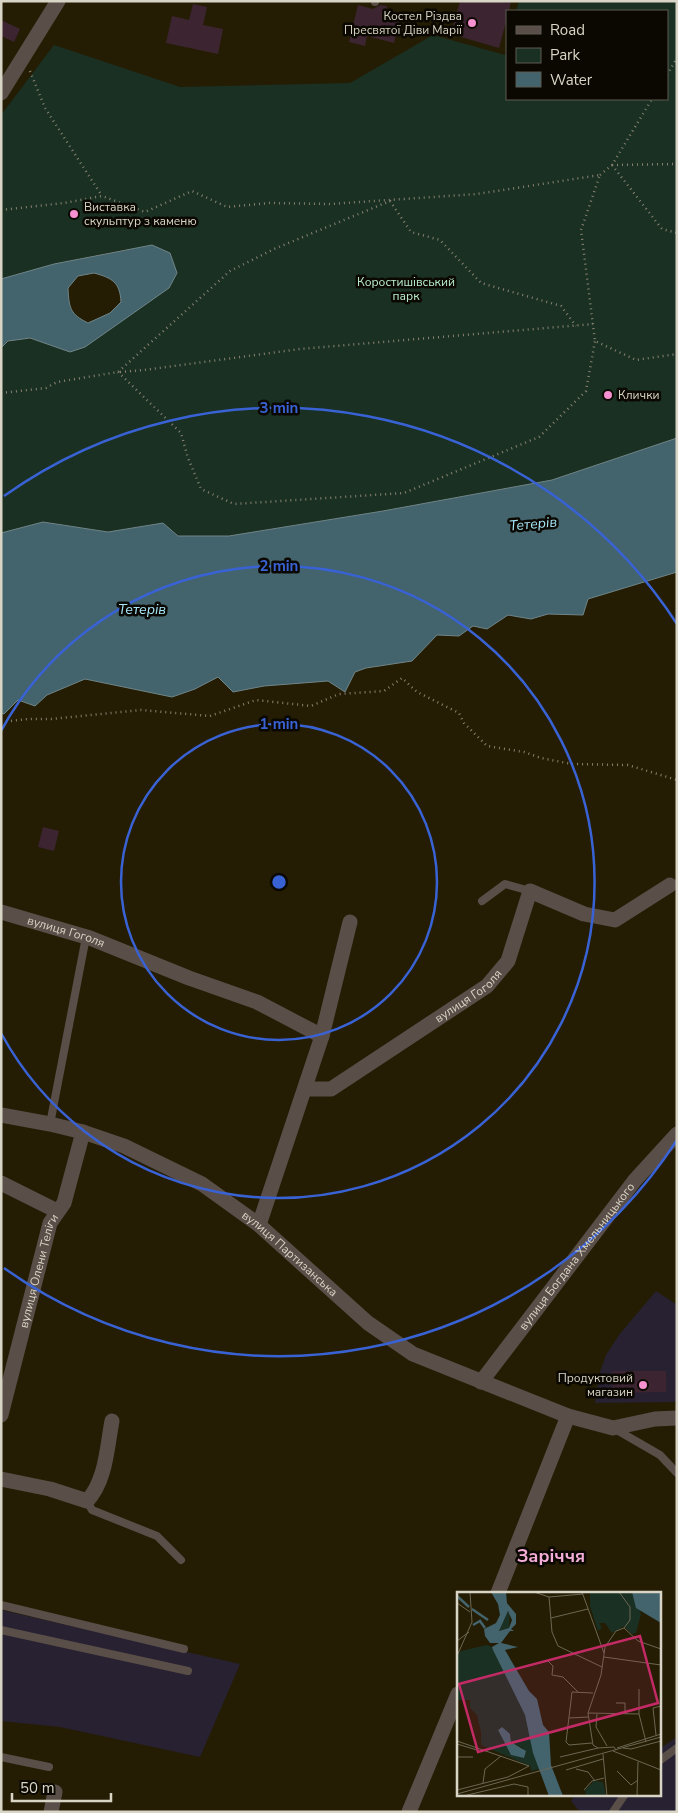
<svg xmlns="http://www.w3.org/2000/svg" width="678" height="1813" viewBox="0 0 678 1813" font-family="'Nunito Sans',sans-serif">
  <rect width="100%" height="100%" fill="#241d04"/>
  <g fill="#272131">
    <path d="M656,1291L677,1305V1402L595,1403L600,1372L606,1355L619,1335Z"/>
    <path d="M1,1609L5,1611L240,1664L200,1757L60,1727L1,1721Z"/>
    <path d="M677,1737V1812H580L571,1801L575,1794H659V1749Z"/>
  </g>
  <path fill="#1a3023" d="M519,1H677V438L552,480L383,511L229,536H178L163,523L108,532L43,522L1,533V348C20,328 48,345 70,352L169,288L126,249L54,264L1,279V115L54,45L180,87L350,83L433,35L505,55L507,49V99H667V11H516Z"/>
  <g fill="#43636d" stroke="#708588" fill-rule="evenodd">
    <path d="M152,245L170,253L177,273L169,288L85,347L70,352L30,338L8,341L1,348V279L54,264ZM94,273C112,278 120,282 121,302L110,313L88,323C70,314 69,308 68,288L78,276Z"/>
    <path d="M677,438V572L588,599L583,615L548,614L531,619L508,615L487,629L473,626L459,636L437,635L412,661L366,668L355,672L345,692L328,681L264,686L233,692L218,677L195,689L172,697L85,679L47,695L35,706L18,700L4,714L1,713V533L43,522L108,532L163,523L178,536H229L383,511L552,480Z"/>
  </g>
  <g fill="#3c2431">
    <path d="M460,1H511L509,11H507V18L499,48L451,34Z"/>
    <path d="M193,4L207,7L203,25L223,29L218,54L166,43L172,16L189,20Z"/>
    <path d="M358,5L373,9L380,5L387,6L386,12L400,16L394,43L367,36L365,46L349,42Z"/>
    <path d="M1,20L20,29L14,42L1,36Z"/>
    <path d="M43,827L59,831L54,851L38,847Z"/>
    <path d="M612,1371H666V1392L613,1393Z"/>
  </g>
  <g fill="none" stroke-linecap="round" stroke-linejoin="round">
    <g stroke="#87826f" stroke-width="2.5" stroke-dasharray="1 4" stroke-linecap="butt">
      <path d="M30,71L45,108L102,196"/>
      <path d="M667,75L677,58"/>
      <path d="M612,165L662,229L677,233"/>
      <path d="M612,165L677,164"/>
      <path d="M600,175L612,165L652,99"/>
      <path d="M1,210L64,203L102,196L145,212L192,191L227,207L269,203L330,204L477,194L600,175L581,230L595,341L636,360L677,354"/>
      <path d="M118,372L181,433L188,458L201,489L234,504L404,493L539,437L586,391L595,341"/>
      <path d="M120,372L144,370L300,349L593,324"/>
      <path d="M1,393L46,388L57,382L118,372L230,271L274,249L390,201L411,232L440,240L481,283L561,306L576,326"/>
      <path d="M1,722L28,719H52L141,710L210,716L256,700L311,706L339,694L384,691L402,678L417,692L459,713L464,723L487,746L524,752L541,758L572,764L628,765L677,780"/>
    </g>
    <g stroke="#5a4e48" stroke-width="8">
      <path d="M375,2V1"/>
      <path d="M482,901L505,884L530,891"/>
      <path d="M50,1124L86,937"/>
      <path d="M615,1429L660,1455L677,1473"/>
      <path d="M87,1501L92,1510L157,1536L181,1560"/>
      <path d="M1,1605L184,1649"/>
      <path d="M1,1630L188,1671"/>
      <path d="M1,1757L49,1767"/>
      <path d="M659,1761L677,1748"/>
      <path d="M613,1812L625,1794"/>
    </g>
    <g stroke="#5a4e48" stroke-width="15">
      <path d="M1,93L58,1"/>
      <path id="s1" d="M1,912L90,938L189,978L257,1002L322,1036L259,1225"/>
      <path d="M322,1036L350,922"/>
      <path id="s2" d="M305,1089H331L487,986L508,961L530,891L584,914L615,920L670,885"/>
      <path id="s3" d="M1,1115L50,1124L83,1132L124,1146L202,1184L259,1225L368,1323L413,1354L568,1416L613,1428L655,1419L677,1418"/>
      <path d="M1,1183L57,1211"/>
      <path id="s4" d="M481,1382L635,1180L677,1134"/>
      <path id="s5" d="M1,1415L50,1223L64,1203L83,1132"/>
      <path d="M1,1479L50,1489L87,1501C106,1481 107,1447 112,1421"/>
      <path d="M498,1593L568,1416"/>
      <path d="M51,1812L55,1792"/>
      <path d="M409,1812L458,1694"/>
    </g>
  </g>
  <g fill="none" stroke="#3962d5" stroke-width="2.5">
    <circle cx="279" cy="882" r="158"/>
    <path d="M1 731A316 316 0 1 1 1 1033"/>
    <path d="M677 1140A474 474 0 0 1 4 1268M4 496A474 474 0 0 1 677 624"/>
  </g>
  <g fill="#f690d0" stroke="#0a0801" stroke-width="2">
    <circle cx="472" cy="23" r="5"/>
    <circle cx="74" cy="214" r="5"/>
    <circle cx="608" cy="395" r="5"/>
    <circle cx="643" cy="1385" r="5"/>
  </g>
  <g text-anchor="middle" dominant-baseline="central" stroke-width="5" stroke-linejoin="round" paint-order="stroke">
    <g font-size="12" fill="#d9d5c6" stroke="#0a0801" text-anchor="end">
      <text x="462" y="16">Костел Різдва<tspan x="462" dy="14">Пресвятої Діви Марії</tspan></text>
      <text x="84" y="207" text-anchor="start">Виставка<tspan x="84" dy="14">скульптур з каменю</tspan></text>
      <text x="618" y="395" text-anchor="start">Клички</text>
      <text x="633" y="1378">Продуктовий<tspan x="633" dy="14">магазин</tspan></text>
    </g>
    <g font-size="12" fill="#bbefcf" stroke="#0a0801">
      <text x="406" y="282">Коростишівський<tspan x="406" dy="14">парк</tspan></text>
    </g>
    <g font-size="12" fill="#d9d5c6" stroke="#0a0801">
      <text stroke="none"><textPath href="#s1" startOffset="68">вулиця Гоголя</textPath></text>
      <text stroke="none"><textPath href="#s2" startOffset="192">вулиця Гоголя</textPath></text>
      <text stroke="none"><textPath href="#s3" startOffset="326">вулиця Партизанська</textPath></text>
      <text stroke="none"><textPath href="#s4" startOffset="158">вулиця Богдана Хмельницького</textPath></text>
      <text stroke="none"><textPath href="#s5" startOffset="149">вулиця Олени Теліги</textPath></text>
    </g>
    <g font-size="14" font-style="italic" fill="#a6e7fa" stroke="#0a0801">
      <text transform="translate(533 524) rotate(-5)">Тетерів</text>
      <text x="142" y="609">Тетерів</text>
    </g>
    <g font-size="18" font-weight="bold" fill="#f4acd8" stroke="#0a0801">
      <text x="551" y="1556">Заріччя</text>
    </g>
  </g>
  <g transform="translate(457 1592)">
    <rect width="204" height="204" fill="#241d04"/>
    <path d="M133,0H175L184,22L179,41L175,42L167,34L155,41L148,31H142L145,36L141,39L133,14ZM53,20L52,36L42,39L48,21ZM30,53L35,55L68,123L83,177L74,179L73,174L24,153V140L20,123L13,116V108H0V64L4,59ZM43,135L54,144V150L66,156L67,166L54,163L41,138ZM137,189L146,190L149,204H129L128,198Z" fill="#1a3023" fill-rule="evenodd"/>
    <path d="M34,0H49L50,11L59,22V32L54,37L57,39H53L44,51L61,55L48,58L72,99L80,107L86,133L92,140L94,173L106,204H92L76,161L68,123L36,58L35,55L42,51H33L28,44L27,37L39,31L43,23L41,12ZM51,19L55,28L52,36L42,39ZM175,0H204V31L179,16ZM45,135L53,142L54,150L69,159L67,166L54,163L41,138Z" fill="#43636d" fill-rule="evenodd"/>
    <path fill="none" stroke="#43636d" stroke-width="2.5" d="M0,4L12,15M15,17L31,28M16,33L23,29L28,36"/>
    <path fill="none" stroke="#6c6752" stroke-width="1" d="M77,0L92,5L126,2M125,0L147,61M92,5L95,40L101,54L145,75M0,11L13,20M94,26L131,17M167,36L181,49L204,57M0,49L12,40M0,64L15,30L13,0M147,65L204,73M91,69L96,74L95,83L106,85L121,100M182,97V122L189,150M159,111H168V122M131,121L182,122M140,122L139,135L150,154M112,126L131,125M199,143L196,116L204,114M0,149L72,174L51,185L0,198M135,151L112,153L109,150L115,100L136,101M0,152L20,158M160,156L204,142M166,156L174,157L204,149M159,158L157,155L141,156L136,153L131,121L144,83L148,55L159,39L167,36L173,28V15L162,0M156,159L204,178M146,162L150,204M0,165H16M103,165L141,156M119,177L131,180L138,189M109,178L146,167M160,179L174,193L181,188M26,191L28,177L44,164M127,198L135,189L147,186M0,202L204,145M6,204L57,192L71,195V204M180,204L181,170"/>
    <path fill="#c42b66" fill-opacity="0.15" stroke="#c42b66" stroke-width="2.5" d="M183,44L201,111L21,160L2,92Z"/>
    <rect width="204" height="204" fill="none" stroke="#d9d5c6" stroke-width="2.5"/>
  </g>
  <circle cx="279" cy="882" r="8" fill="#3962d5" stroke="#0a0801" stroke-width="2.5"/>
  <g font-size="15" text-anchor="middle" font-weight="bold" fill="#3962d5" stroke="#0a0801" stroke-width="5" stroke-linejoin="round" paint-order="stroke">
    <text x="279" y="413">3 min</text>
    <text x="279" y="571">2 min</text>
    <text x="279" y="729">1 min</text>
  </g>
  <rect width="678" height="1813" fill="none" stroke="#d9d5c6" stroke-width="5"/>
  <rect x="506" y="10" width="162" height="90" fill="#0a0801" stroke="#5d5a50"/>
  <rect x="516" y="26" width="25" height="8" fill="#5a4e48" stroke="#5d5a50"/>
  <text x="550" y="35" font-size="15" fill="#d9d5c6">Road</text>
  <rect x="516" y="48" width="25" height="15" fill="#1a3023" stroke="#5d5a50"/>
  <text x="550" y="60" font-size="15" fill="#d9d5c6">Park</text>
  <rect x="516" y="72" width="25" height="15" fill="#43636d" stroke="#5d5a50"/>
  <text x="550" y="85" font-size="15" fill="#d9d5c6">Water</text>
  <path d="M12 1793v8h99v-8" fill="none" stroke="#d9d5c6" stroke-width="2.5"/>
  <text x="20" y="1793" font-size="15" fill="#d9d5c6" stroke="#0a0801" stroke-width="4" paint-order="stroke">50 m</text>
</svg>
